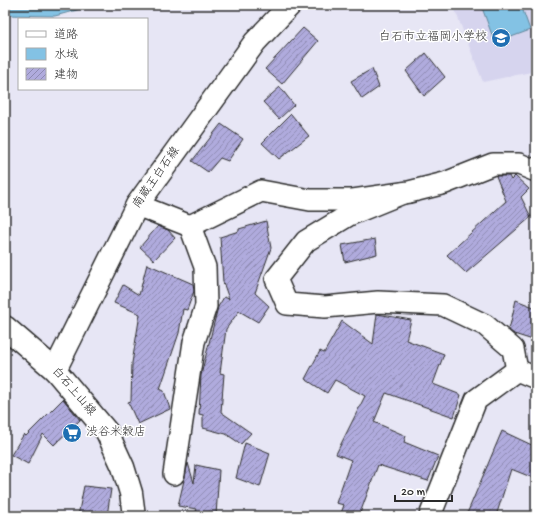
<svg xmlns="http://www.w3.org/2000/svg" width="541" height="521" viewBox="0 0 541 521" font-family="'Gochi Hand','Klee One',sans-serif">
  <defs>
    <pattern id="building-hatch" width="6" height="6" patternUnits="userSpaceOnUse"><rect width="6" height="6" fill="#b0abdd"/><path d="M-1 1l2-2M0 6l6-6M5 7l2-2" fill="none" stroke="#8f8bb3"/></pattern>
  </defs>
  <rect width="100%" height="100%" fill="#e7e6f5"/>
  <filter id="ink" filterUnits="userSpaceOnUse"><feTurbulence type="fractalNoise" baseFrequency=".025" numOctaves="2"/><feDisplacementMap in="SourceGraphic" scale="8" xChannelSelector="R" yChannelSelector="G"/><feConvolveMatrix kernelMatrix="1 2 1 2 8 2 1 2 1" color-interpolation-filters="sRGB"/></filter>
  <g filter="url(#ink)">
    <path fill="#d6d4ee" d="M453,5H536V71L483,82Z"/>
    <g fill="#83c2e4" stroke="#60869a">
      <path d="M5,5H95L55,16L5,15Z"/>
      <path d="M481,5H521L530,30L495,43Z"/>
    </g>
    <g fill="url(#building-hatch)" stroke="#2b2b2b">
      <path d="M303,28L318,41L282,84L265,69Z"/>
      <path d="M426,53L445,77L424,96L406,71Z"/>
      <path d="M372,69L379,87L362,99L351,81Z"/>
      <path d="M280,87L294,105L279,119L263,102Z"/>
      <path d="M291,114L309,136L279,159L262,143Z"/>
      <path d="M221,124L243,139L228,161L220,158L208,172L192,161Z"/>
      <path d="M496,176H509L511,180L515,176L529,189L521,197L531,217L466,273L447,255L506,201Z"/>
      <path d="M266,221L271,248L255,293L269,306L258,322L239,311L226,329L220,373L224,374L221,412L251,433L241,444L226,434L203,428V415L199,414L201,375L218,307L224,297L229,299L223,282L220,237L239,231V229Z"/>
      <path d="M158,226L168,230L175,238L154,260L140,247Z"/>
      <path d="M375,239L377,254L345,262L342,245Z"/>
      <path d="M147,264L193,284L194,291L187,310L183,309L179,333L160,389L164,391L170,409L138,424L128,402L131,401L132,363L140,314L114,303L123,285L139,295Z"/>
      <path d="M516,300L536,308V341L514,334L509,330Z"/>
      <path d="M377,314L411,320L406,340L444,354L433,384L461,395L454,417L386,393L374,422L406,436L404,442L438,456L428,481L378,465L359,516H340L344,505L336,503L351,460L336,454L365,396L335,380L327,393L305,379L320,351L324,353L342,321L373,344Z"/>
      <path d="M63,399L80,420L54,445L43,434L28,464L11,455L24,434L26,436Z"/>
      <path d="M502,431L536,447V479L511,469L496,516H466Z"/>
      <path d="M245,443L270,453L260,487L236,478Z"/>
      <path d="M188,463L194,483L196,465L219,470L216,516H194L197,509L178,506Z"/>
      <path d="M84,486L111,489L107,516H78Z"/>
    </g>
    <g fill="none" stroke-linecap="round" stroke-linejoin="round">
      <g stroke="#2b2b2b" stroke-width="24">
        <g id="minor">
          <path d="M403,193L349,215L306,241L276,279L287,304L325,307L378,302L443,305L485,325L513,349L517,370"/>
          <path d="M137,205L190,226L205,267L206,306L194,342L174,474"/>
          <path d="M190,226L261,191L310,200H353L409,192L445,183L493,164H519L536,171"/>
          <path d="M430,516L476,400L517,370L536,378"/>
        </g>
      </g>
      <g stroke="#2b2b2b" stroke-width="25">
        <g id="major">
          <path d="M5,327L55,370L107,432L123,467L131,493L134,516"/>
          <path d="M55,370L137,205L255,42L290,5"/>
        </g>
      </g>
      <use href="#minor" stroke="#fff" stroke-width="21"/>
      <use href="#major" stroke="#fff" stroke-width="22"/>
    </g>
  </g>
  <defs>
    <g id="school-disc" transform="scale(1)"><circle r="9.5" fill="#1f6fb2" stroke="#fff"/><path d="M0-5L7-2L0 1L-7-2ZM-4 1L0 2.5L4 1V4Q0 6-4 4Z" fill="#fff"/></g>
    <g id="supermarket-disc" transform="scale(1)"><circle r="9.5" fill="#1f6fb2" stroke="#fff"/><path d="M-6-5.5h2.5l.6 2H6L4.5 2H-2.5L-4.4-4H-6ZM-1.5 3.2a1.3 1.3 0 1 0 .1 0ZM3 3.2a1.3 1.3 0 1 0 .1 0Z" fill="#fff"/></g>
  </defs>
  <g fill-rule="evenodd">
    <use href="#school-disc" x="501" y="38"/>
    <use href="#supermarket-disc" x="72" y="433"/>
  </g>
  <g text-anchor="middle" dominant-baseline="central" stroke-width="3" stroke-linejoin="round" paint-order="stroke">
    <g font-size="12" fill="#2b2b2b" stroke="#fff" text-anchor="end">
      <text x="487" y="38">白石市立福岡小学校</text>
      <text x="86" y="433" text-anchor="start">渋谷米穀店</text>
    </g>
    <g font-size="12" fill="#2b2b2b" stroke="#fff">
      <text transform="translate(157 178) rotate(-55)">南蔵王白石線</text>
      <text transform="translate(73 392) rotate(49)">白石上山線</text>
    </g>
  </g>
  <rect width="541" height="521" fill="none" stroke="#fff" stroke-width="20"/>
  <rect x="10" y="10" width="521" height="501" fill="none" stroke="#2b2b2b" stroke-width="1.5" filter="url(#ink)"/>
  <rect x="18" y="18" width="130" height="72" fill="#ffffff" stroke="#aaaaaa"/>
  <rect x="26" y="31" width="20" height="6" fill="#ffffff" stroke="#aaaaaa"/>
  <text x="54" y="38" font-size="12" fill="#2b2b2b">道路</text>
  <rect x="26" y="48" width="20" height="12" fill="#83c2e4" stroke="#aaaaaa"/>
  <text x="54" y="58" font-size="12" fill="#2b2b2b">水域</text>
  <rect x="26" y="68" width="20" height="12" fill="url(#building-hatch)" stroke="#aaaaaa"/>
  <text x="54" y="78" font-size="12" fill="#2b2b2b">建物</text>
  <path d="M395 495v6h57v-6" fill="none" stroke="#2b2b2b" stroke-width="2"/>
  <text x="401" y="495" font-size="12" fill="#2b2b2b" stroke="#ffffff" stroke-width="3" paint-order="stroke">20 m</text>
</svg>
